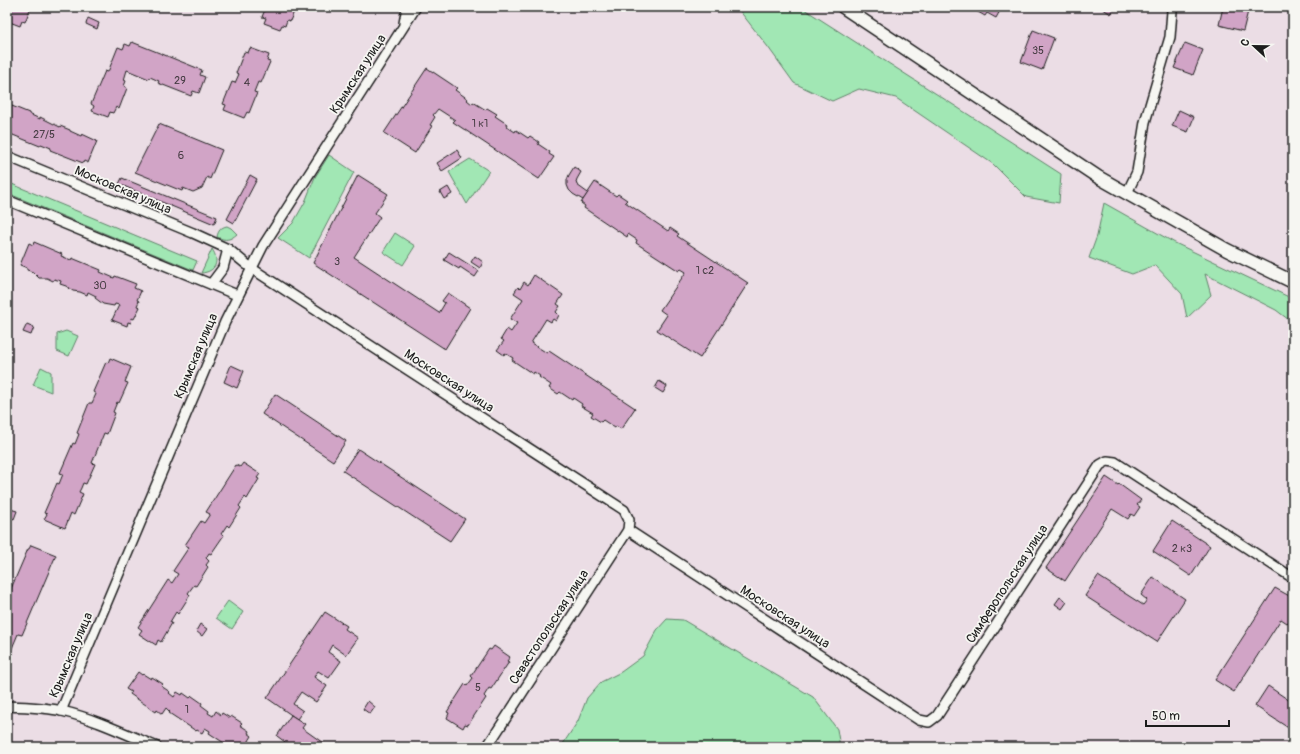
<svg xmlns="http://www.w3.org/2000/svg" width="1300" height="754" viewBox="0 0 1300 754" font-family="Pangolin,sans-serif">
  <rect width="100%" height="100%" fill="#ebdde5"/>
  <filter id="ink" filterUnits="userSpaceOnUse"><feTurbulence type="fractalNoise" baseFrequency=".025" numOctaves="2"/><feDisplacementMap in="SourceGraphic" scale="8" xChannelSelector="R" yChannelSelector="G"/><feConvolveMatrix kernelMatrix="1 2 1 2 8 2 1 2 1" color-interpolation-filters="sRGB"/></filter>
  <g filter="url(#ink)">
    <g fill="#a1e7b4" stroke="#5e8268">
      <path d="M738,7H801L1061,174L1059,203L1026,197L993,164L896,98L859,89L832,101L794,83L768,47L739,10Z"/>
      <path d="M329,155L354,172L309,258L278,238L293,223L305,202L315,177Z"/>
      <path d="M470,159L489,171L467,204L449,172Z"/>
      <path d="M7,182L197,261L193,270L7,193Z"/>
      <path d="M1104,203L1175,243L1293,299V323L1276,310L1205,274L1211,295L1187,318L1182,294L1155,265L1132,274L1089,258L1097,236Z"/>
      <path d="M227,226L231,228L237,234C230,240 226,241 217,237C218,231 221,227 227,226Z"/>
      <path d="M395,233L415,246L403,265L383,252Z"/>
      <path d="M212,249C220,261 216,272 201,273Z"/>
      <path d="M66,331L78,336L69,356L57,351V334Z"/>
      <path d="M41,367L51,372V392L33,385Z"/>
      <path d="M228,601L243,612L232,629L216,618Z"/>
      <path d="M667,619L683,620L813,697L837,729L840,747H561L578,721L587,698L601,682L621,672L643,656L657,630Z"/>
    </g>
    <g fill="#d1a4c6" stroke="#1c1c1c">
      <path d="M7,7H31L25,22L22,21L20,26L7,21Z"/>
      <path d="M266,7H296L290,21L287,20L285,26L282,25L280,29L264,23L266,18L262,17Z"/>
      <path d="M972,7H1002L996,18L987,13L985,16L971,8Z"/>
      <path d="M1100,7H1115L1111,14Z"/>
      <path d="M1223,7H1230L1248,11L1243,31L1219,25Z"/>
      <path d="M88,18L99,23L97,29L86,24Z"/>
      <path d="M1033,30L1054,38L1042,70L1021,62Z"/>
      <path d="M132,42L202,70L200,75L205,77L199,93L193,91L191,96L158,83L159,81L150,77L149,79L127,70L124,80L126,81L124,86L127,88L119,109L116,107L113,113L110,112L108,117L92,111L94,106L91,104L105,71L108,72L118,47L123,49L125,44L130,46Z"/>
      <path d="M1185,43L1203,50L1193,75L1174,68Z"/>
      <path d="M250,48L269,55L267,61L270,62L261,83L258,82L254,92L257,93L249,113L247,112L244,118L224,110L226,105L223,104L232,82L235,83L239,74L236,73L244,52L248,53Z"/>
      <path d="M427,68L457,88L455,90L468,99L467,100L472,104L473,102L486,110L487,108L497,114L495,116L507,124L506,126L515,132L516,130L528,138L530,136L539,142L538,144L550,152L549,154L554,157L539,179L453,122L455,120L438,109L433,115L435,117L430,125L432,126L415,153L384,133Z"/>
      <path d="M7,104L29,113V114L40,119V117L60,127V126L70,130V131L81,136L82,134L97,141L88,163L84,161L83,163L50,150L51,148L41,144L40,146L8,133L9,131L7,130Z"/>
      <path d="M1179,110L1194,117L1188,132L1172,126Z"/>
      <path d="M159,124L222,150L210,179L207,177L202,188L193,192L183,188L182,191L135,172Z"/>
      <path d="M457,150L462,158L442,171L437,163Z"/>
      <path d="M574,167L581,172L577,179L576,182L577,185L588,193L583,200L573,194L569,190L567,185V180L569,175Z"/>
      <path d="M250,175L257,179L234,223L227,219Z"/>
      <path d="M358,175L388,194L375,213L380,217L354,257L439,313L445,303L442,301L448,293L470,308L445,349L313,263Z"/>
      <path d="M122,178L217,217L214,224L119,184Z"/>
      <path d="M595,182L616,196L618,194L627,200L625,202L668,231L670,228L679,234L677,236L748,283L700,358L657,330L667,315L660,310L686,272L681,269L679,271L636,243L637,240L628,234L627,237L584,208L585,206L581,203Z"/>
      <path d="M448,187L452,194L444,199L440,192Z"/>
      <path d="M34,242L62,254L61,256L71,260L72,258L101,270L100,272L114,278L115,276L136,284L134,288L141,291L137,300L139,301L137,306L140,307L134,319L132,318L131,323L128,322L127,326L112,320L119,305L115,304L114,306L103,304L95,298L96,296L88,292L87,295L80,292L73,291L66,286L60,284L61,281L54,279L53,281L47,278H39L33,272L27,270V268L20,265L29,243L33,245Z"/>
      <path d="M449,252L479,271L475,277L460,267L459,269L444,260Z"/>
      <path d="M475,256L483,262L480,268L471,262Z"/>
      <path d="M534,275L563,295L557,304L560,306L556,312L559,315L556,321L553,319L551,322L546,319L531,343L547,353L549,351L635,408L621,429L616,426L615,428L603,420L601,422L591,416L593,413L581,406L582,404L573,398L572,400L560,392L558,394L549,388L551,385L539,377L540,376L534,372L533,374L512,360L513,358L505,353L504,355L497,350L504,341L501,339L507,329L511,332L517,323L510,319L523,299L514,293L518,287L520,289L524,282L528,285Z"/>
      <path d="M27,324L34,327L31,335L23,332Z"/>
      <path d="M110,358L131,367L125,382L128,383L119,403L117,402L113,412L115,413L107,434L104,433L92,463L95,464L86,484L83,483L81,488L79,492L83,494L74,515L71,513L65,528L44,519L47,514L44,513L57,483L59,484L63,474L60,473L73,443L75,444L79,434L77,433L89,403H92L96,394L93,392L106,362L108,363Z"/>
      <path d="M231,365L244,371L237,388L224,382Z"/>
      <path d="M659,381L667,386L663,393L655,388Z"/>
      <path d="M275,394L346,441L333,461L262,414Z"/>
      <path d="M358,449L465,519L450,541L343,471Z"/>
      <path d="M243,463L260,474L257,478L259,479L247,499L245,497L239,506L241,508L229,527L227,525L221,534L224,535L211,554L209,553L206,558L209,561L206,565L208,567L196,586L194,585L188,593L190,595L178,614L176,612L170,622L172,623L161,642L158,640L156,645L139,634L142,630L138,627L168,580L172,583L178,574L173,571L189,547L185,545L201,521L204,523L210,514L206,512L236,465L240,467Z"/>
      <path d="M1106,477L1118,485L1119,484L1141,500L1137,505L1140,507L1134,516L1131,514L1128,519L1112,509L1065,581L1046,568Z"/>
      <path d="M10,509L17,511L14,519L7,516Z"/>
      <path d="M1172,521L1210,546L1191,576L1153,551Z"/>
      <path d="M31,545L56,555L22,635L18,634L7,660V598L28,549H29Z"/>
      <path d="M1098,576L1143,605L1147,600L1141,595L1153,577L1185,599L1157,642L1085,596Z"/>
      <path d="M1275,588L1293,598V627L1281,619L1234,692L1215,680Z"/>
      <path d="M1060,597L1067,602L1062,609L1055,604Z"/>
      <path d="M325,612L347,626L345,629L358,638L346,655L332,645L328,652L341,661L329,678L318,671L314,677L327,686L316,702L301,692L293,704L303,711L297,719L267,698Z"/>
      <path d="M200,624L207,629L202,636L196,631Z"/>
      <path d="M494,646L510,657L507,661L509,662L491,689L489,688L484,696L486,698L468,725L465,724L463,728L447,718L449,713L447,712L465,684L467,686L473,678L471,676L489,649L491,650Z"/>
      <path d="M138,672L142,675L143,674L151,679L152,677L163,684L161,686L170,692L169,693L174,697L177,692L182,695L183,693L190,698L192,696L202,703L201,705L209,711L208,713L213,716L216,711L221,715L222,713L230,718L231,716L242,723L240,725L249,731L248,733L252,736L245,747H230L209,733L210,731L205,728L202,733L197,730L196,731L169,713L170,712L166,708L162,714L157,710L156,712L130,694L131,692L126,689Z"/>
      <path d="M1268,686L1293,703V731L1255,706Z"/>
      <path d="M368,701L375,707L370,714L363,709Z"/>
      <path d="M291,715L305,724L302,728L326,745V747H288L284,744L285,742L277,736Z"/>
    </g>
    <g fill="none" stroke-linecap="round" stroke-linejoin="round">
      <g stroke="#1c1c1c" stroke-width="12">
        <g id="minor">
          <path d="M404,23L407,7"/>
          <path d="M7,156L193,233L228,249L251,268L624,510L629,520L628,530L487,747"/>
          <path d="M1127,193L1137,172L1145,122L1170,37L1172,11L1171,7"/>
          <path d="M7,200L237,295"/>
          <path d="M211,284L223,268L228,249"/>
          <path d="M628,530L919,720L929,722L937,716L1100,465L1107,461L1115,462L1293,578"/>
          <path d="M7,706C25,707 44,707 62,711C95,719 126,734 157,747"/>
          <path d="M61,711L225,322L263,246L416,7"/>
        </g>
      </g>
      <g stroke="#1c1c1c" stroke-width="15">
        <path id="secondary" d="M843,7L1098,177L1227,250L1293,282"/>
      </g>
      <use href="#minor" stroke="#f6f6f2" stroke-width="9"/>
      <use href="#secondary" stroke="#f6f6f2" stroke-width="12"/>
    </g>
  </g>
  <g text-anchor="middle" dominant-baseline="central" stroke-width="3.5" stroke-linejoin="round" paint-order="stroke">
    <g font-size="11" fill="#493e46">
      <text x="1038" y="50">35</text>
      <text x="180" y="80">29</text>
      <text x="247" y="82">4</text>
      <text x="480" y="123">1 к1</text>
      <text x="44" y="134">27/5</text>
      <text x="181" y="155">6</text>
      <text x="337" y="261">3</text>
      <text x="705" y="270">1 с2</text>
      <text x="100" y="285">30</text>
      <text x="1182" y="548">2 к3</text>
      <text x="478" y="687">5</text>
      <text x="187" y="709">1</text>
    </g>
    <g font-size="13" fill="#1c1c1c" stroke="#f6f6f2">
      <text transform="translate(358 74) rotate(-57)">Крымская улица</text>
      <text transform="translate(123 190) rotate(23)">Московская улица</text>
      <text transform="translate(196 356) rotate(-67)">Крымская улица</text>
      <text transform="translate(449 381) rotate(33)">Московская улица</text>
      <text transform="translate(1007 584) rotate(-57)">Симферопольская улица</text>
      <text transform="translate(785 617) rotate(33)">Московская улица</text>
      <text transform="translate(549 627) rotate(-57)">Севастопольская улица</text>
      <text transform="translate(71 655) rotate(-67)">Крымская улица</text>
    </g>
  </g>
  <rect width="1300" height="754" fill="none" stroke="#f6f6f2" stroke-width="24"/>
  <rect x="12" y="12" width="1276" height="730" fill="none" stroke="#1c1c1c" stroke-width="1.5" filter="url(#ink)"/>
  <g transform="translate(1254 46) rotate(292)" stroke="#f6f6f2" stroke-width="3" paint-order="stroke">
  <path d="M0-3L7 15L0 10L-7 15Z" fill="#1c1c1c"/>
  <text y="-6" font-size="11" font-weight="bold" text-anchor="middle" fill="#1c1c1c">С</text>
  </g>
  <path d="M1146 720v6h83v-6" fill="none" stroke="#1c1c1c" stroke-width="2"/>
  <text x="1152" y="720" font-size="12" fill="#1c1c1c" stroke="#f6f6f2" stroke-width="3" paint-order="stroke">50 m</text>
</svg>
